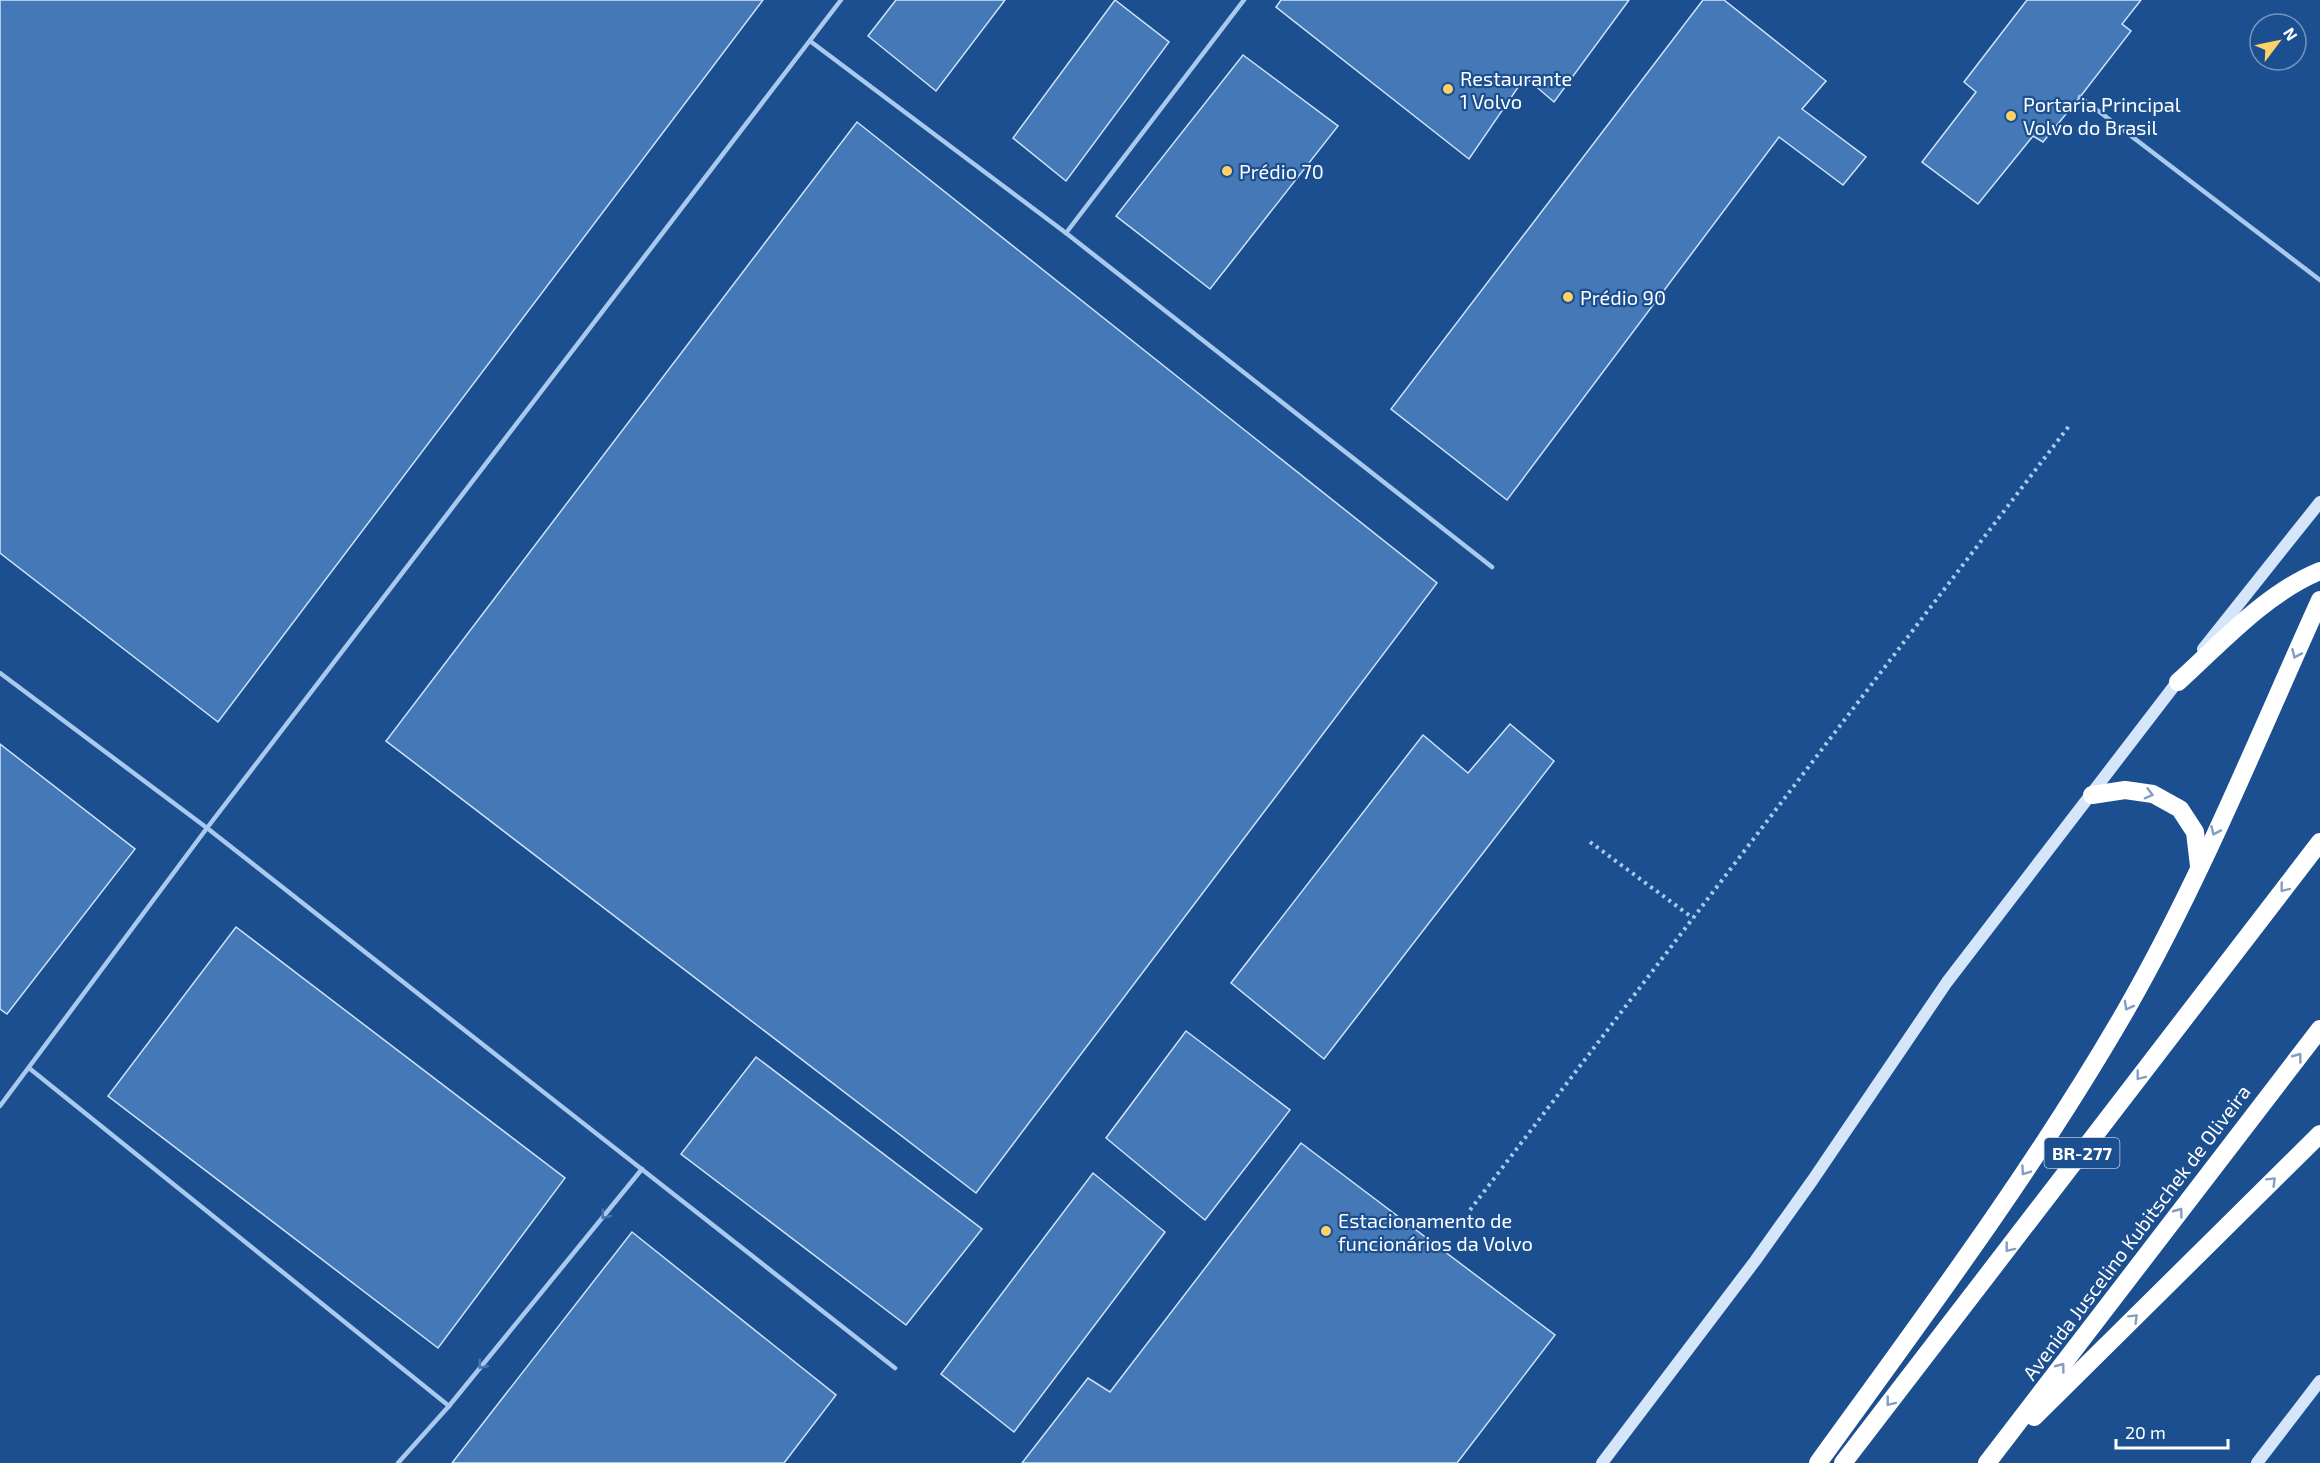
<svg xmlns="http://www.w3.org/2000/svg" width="2320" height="1463" viewBox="0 0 2320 1463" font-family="'Exo 2',sans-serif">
  <rect width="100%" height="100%" fill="#1b4f8f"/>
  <g fill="#4478b7" stroke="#cfe3fa" stroke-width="1.5">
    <path d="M0,0H763L218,722L0,553Z"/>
    <path d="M896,0H1005L936,91L868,36Z"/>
    <path d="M1115,0L1169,42L1066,181L1013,138Z"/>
    <path d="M1281,0H1629L1554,102L1525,77L1469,159L1276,7Z"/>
    <path d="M1703,0H1724L1826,81L1802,109L1866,157L1843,185L1779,137L1507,500L1391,409Z"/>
    <path d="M2027,0H2141L2122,24L2131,31L2080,97L2043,142L2033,136L1978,204L1922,162L1976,92L1964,82Z"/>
    <path d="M1243,55L1338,126L1210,289L1116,216Z"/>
    <path d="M857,122L1437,583L976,1193L386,741Z"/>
    <path d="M1510,724L1554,761L1324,1059L1231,983L1423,735L1468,773Z"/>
    <path d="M0,744L135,849L7,1014L0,1009Z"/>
    <path d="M236,927L565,1178L438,1348L108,1096Z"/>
    <path d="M1186,1031L1290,1110L1205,1220L1106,1138Z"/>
    <path d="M756,1057L982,1229L906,1325L681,1154Z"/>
    <path d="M1301,1143L1555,1335L1457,1463H1022L1088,1378L1110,1392Z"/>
    <path d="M1093,1173L1165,1232L1014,1432L941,1374Z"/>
    <path d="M632,1232L836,1395L784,1463H452Z"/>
  </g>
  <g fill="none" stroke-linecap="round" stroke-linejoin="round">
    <g stroke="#a9c9ee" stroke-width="4" stroke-dasharray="3 4.5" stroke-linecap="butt">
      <path d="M1590,842L1693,918"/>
      <path d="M1470,1210L2069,426"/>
    </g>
    <g stroke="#a9c9ee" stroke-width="4.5">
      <path d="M810,41L1066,233L1492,567"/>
      <path d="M2080,97L2320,280"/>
      <path d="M1066,233L1244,0"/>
      <path d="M0,673L207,828L895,1368"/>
      <path d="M29,1068L449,1406"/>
      <path d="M0,1106L207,828L841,0"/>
      <path d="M398,1463L449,1406L642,1169"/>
    </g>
    <g stroke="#d6e6fa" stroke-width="12">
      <path d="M2203,649L2320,502"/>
      <path d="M1602,1463L1755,1261L1812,1181L1947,982L2181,677"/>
      <path d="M2257,1463L2320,1381"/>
    </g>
    <g stroke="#fff" stroke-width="18">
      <path d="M2178,682C2221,643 2266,593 2320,571"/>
      <path d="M2092,795L2125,790L2153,794L2180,809L2195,832L2199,866"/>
      <path d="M2034,1417L2320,1134"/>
      <path d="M1818,1463C1925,1315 2035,1168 2126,1010C2201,879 2258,737 2320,600"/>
      <path d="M1843,1463L2320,842"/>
      <path d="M1987,1463L2320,1029"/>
    </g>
  </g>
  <defs><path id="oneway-chevron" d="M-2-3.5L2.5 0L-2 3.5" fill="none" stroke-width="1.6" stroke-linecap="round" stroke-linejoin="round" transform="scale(1.5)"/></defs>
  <g stroke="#829ec1">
    <use href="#oneway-chevron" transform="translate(2296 654) rotate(114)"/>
    <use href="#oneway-chevron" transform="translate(2149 794) rotate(15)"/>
    <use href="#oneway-chevron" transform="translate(2215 831) rotate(114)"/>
    <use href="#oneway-chevron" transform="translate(2284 888) rotate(128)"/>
    <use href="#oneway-chevron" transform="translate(2128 1006) rotate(119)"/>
    <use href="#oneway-chevron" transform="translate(2298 1057) rotate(-53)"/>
    <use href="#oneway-chevron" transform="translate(2140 1076) rotate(128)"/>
    <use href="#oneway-chevron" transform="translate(2025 1171) rotate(125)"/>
    <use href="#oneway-chevron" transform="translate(2272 1181) rotate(-45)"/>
    <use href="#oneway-chevron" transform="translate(2179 1212) rotate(-53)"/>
    <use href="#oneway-chevron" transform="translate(2009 1248) rotate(128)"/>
    <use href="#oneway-chevron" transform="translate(2134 1318) rotate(-45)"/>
    <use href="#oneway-chevron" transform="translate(2061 1367) rotate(-53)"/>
    <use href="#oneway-chevron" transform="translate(1890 1402) rotate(128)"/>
  </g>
  <g stroke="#4674ac">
    <use href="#oneway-chevron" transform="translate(605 1215) rotate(129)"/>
    <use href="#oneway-chevron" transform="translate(482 1365) rotate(129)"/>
  </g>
  <g fill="#ffd166" stroke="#1b4f8f" stroke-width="2">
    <circle cx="1448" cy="89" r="6"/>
    <circle cx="2011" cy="116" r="6"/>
    <circle cx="1227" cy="171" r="6"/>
    <circle cx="1568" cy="297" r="6"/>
    <circle cx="1326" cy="1231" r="6"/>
  </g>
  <g text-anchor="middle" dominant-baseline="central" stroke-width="4.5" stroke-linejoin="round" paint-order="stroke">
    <rect fill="#1b4f8f" stroke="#bbcadd" stroke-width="1.5" x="2044.5" y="1138" width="75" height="30" rx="4.5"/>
    <g font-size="18" font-weight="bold" fill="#fff">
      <text x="2082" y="1153">BR-277</text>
    </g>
    <g font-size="20" fill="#fff" stroke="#1b4f8f" text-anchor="start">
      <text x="1460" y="78">Restaurante<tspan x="1460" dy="23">1 Volvo</tspan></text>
      <text x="2023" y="104">Portaria Principal<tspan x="2023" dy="23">Volvo do Brasil</tspan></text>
      <text x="1239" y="171">Prédio 70</text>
      <text x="1580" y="297">Prédio 90</text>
      <text x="1338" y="1220">Estacionamento de<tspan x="1338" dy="23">funcionários da Volvo</tspan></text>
    </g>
    <g font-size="20" fill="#fff" stroke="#1b4f8f">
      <text transform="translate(2136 1232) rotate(-53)">Avenida Juscelino Kubitschek de Oliveira</text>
    </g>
  </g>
  <g transform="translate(2278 42) rotate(58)"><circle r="28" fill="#1b4f8f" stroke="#7695bc" stroke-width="1.5"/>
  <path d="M0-4.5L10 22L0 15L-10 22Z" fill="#ffd166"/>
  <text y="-9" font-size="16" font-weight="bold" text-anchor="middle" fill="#ffffff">N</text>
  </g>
  <path d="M2116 1439v9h112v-9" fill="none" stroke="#ffffff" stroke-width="3"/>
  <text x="2125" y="1439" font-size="18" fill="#ffffff" stroke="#1b4f8f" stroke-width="4.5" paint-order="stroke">20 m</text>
</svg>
